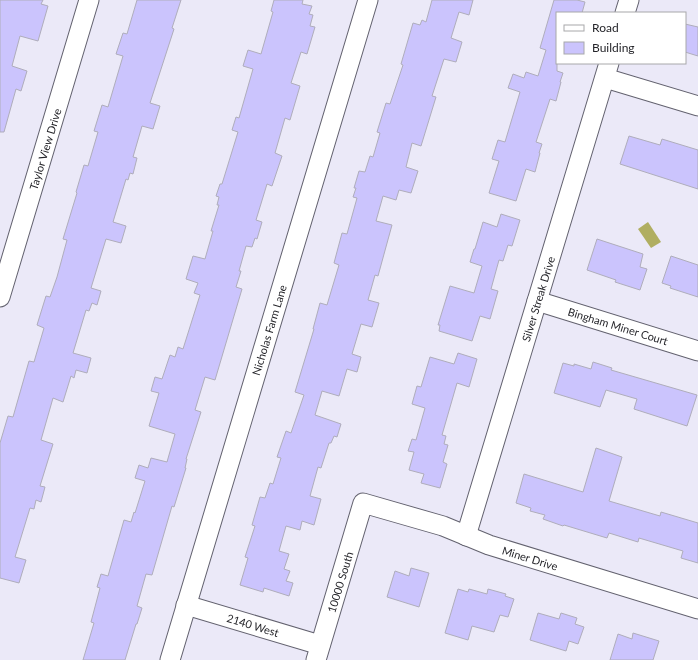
<svg xmlns="http://www.w3.org/2000/svg" width="698" height="660" viewBox="0 0 698 660" font-family="Lato,sans-serif">
  <rect width="100%" height="100%" fill="#ebe9f8"/>
  <path fill="#b0ae61" d="M648,222L661,242L651,248L638,229Z"/>
  <g fill="#cbc4fd" stroke="#afadbb">
    <path d="M0,0H43L41,4L48,6L38,41L20,36L12,66L27,71L21,91L16,89L4,132H0Z"/>
    <path d="M137,0H181L172,28L174,29L150,103L160,106L153,129L142,126L133,157L137,158L133,174L130,173L128,180L126,179L113,222L126,226L121,243L106,239L91,288L101,291L97,305L92,303L89,311L86,310L73,353L91,358L87,373L76,370L74,378L71,376L63,402L53,398L41,440L53,444L40,486L45,487L41,502L36,500L34,509L30,508L15,557L26,560L19,583L0,578V443L8,416L13,417L29,361L34,362L44,328L37,325L46,296L50,297L57,277L67,240L63,239L77,193L76,192L84,165L88,166L98,132L94,131L102,105L108,107L123,56L116,54L123,33L127,34Z"/>
    <path d="M274,0H303L302,4L312,6L309,14L313,15L310,26L315,27L307,54L301,52L291,83L300,86L290,120L285,118L275,153L282,156L272,186L267,184L256,220L262,222L257,239L255,238L252,247L246,246L239,271H241L236,287L242,289L215,380L205,377L195,410L201,412L186,459H187L185,468H186L174,507L172,506L152,575L146,574L137,606L142,608L137,624H136L125,660H83L94,623L91,622L100,588L97,587L101,574L108,576L124,520L131,522L134,512L135,513L145,481L135,478L139,465L148,468L151,458L167,462L175,434L149,426L159,393L151,391L155,377L162,379L170,355L175,357L178,347L183,349L200,295L194,293L198,283L186,279L193,256L205,259L213,231H211L219,205H217L219,197L216,196L220,184H222L238,132L232,130L236,117L239,118L253,69L243,66L248,50L261,54L273,12L271,11Z"/>
    <path d="M432,0H473L469,15L459,12L451,38L462,42L456,62L444,59L432,96L436,97L421,146L412,143L406,167L418,171L411,193L399,190L396,200L383,196L376,221L392,225L378,276L375,275L368,300L379,303L372,327L361,324L352,354L361,357L357,372L347,369L339,396L322,391L315,415L341,424L337,437L334,436L331,443H329L321,468L318,467L310,496L321,499L314,525L302,521L300,530L286,526L279,551L289,554L284,569L290,571L286,581L293,583L289,596L264,588L263,592L240,585L248,558L245,557L255,526L252,525L260,497L265,498L270,483L273,484L281,458L277,457L286,431L291,433L304,395L295,392L314,329H313L320,303L327,305L339,265L334,263L342,233L347,234L357,198L353,197L356,188H354L359,171L365,172L370,156L373,157L380,133L377,132L386,103L390,104L403,65L401,64L413,23L420,25L422,20L426,22Z"/>
    <path d="M554,0H577L585,2L582,13H557V71L563,73L560,82H561L556,101L550,99L536,142L542,144L539,153H540L535,172L526,169L516,201L489,193L499,161L492,159L498,140L505,142L520,92L508,88L513,74L524,78L526,72L538,76L546,50L540,48Z"/>
    <path d="M685,24L698,27V56L685,52Z"/>
    <path d="M629,136L660,145L662,139L698,150V189L620,164Z"/>
    <path d="M501,214L520,220L512,246L508,245L503,261L499,260L491,289L498,291L490,319L480,316L472,341L439,331L440,325H438L450,286L474,293L482,266L470,262L474,249H475L483,222L497,227Z"/>
    <path d="M597,239L643,254L640,267L647,269L640,290L615,282L616,280L587,270Z"/>
    <path d="M671,256L698,265V297L670,288L671,286L662,283Z"/>
    <path d="M458,353L477,359L469,387L457,383L442,435L446,436L444,444L448,445L443,462L447,464L440,488L421,483L424,474L409,470L414,452L408,451L412,439L416,440L425,408L412,404L417,386L421,387L430,357L454,364Z"/>
    <path d="M593,362L612,368L611,370L697,395L687,426L634,409L637,399L606,390L600,407L554,393L563,363L574,366V364L591,369Z"/>
    <path d="M596,448L622,457L609,501L660,516L661,512L698,523V563L681,558L683,551L639,538L638,542L609,533L607,538L564,525L563,526L543,519L545,515L530,511L531,508L516,503L524,474L583,492Z"/>
    <path d="M411,568L429,573L419,607L387,597L395,571L409,576Z"/>
    <path d="M458,589L468,592L469,589L487,594L488,589L506,594L505,596L514,599L508,617L500,615L494,632L472,626L468,640L445,633Z"/>
    <path d="M538,613L559,619L561,613L577,618L575,624L584,627L578,644L569,641L566,651L530,640Z"/>
    <path d="M633,633L659,641L653,660H610L618,634L632,639Z"/>
  </g>
  <g fill="none" stroke-linecap="round" stroke-linejoin="round">
    <g stroke="#63626f" stroke-width="21">
      <g id="minor">
        <path d="M625,13L629,0"/>
        <path d="M605,78L698,106"/>
        <path d="M0,297L89,0"/>
        <path d="M537,301L698,351"/>
        <path d="M466,536L609,63"/>
        <path d="M186,605L320,645"/>
        <path d="M170,660L368,0"/>
        <path d="M316,660L363,503L443,526L489,545L698,609"/>
      </g>
    </g>
    <use href="#minor" stroke="#fff" stroke-width="19"/>
  </g>
  <g text-anchor="middle" dominant-baseline="central" stroke-width="3" stroke-linejoin="round" paint-order="stroke">
    <g font-size="11" fill="#25252a" stroke="#fff">
      <text transform="translate(45 149) rotate(-73)">Taylor View Drive</text>
      <text transform="translate(538 299) rotate(-73)">Silver Streak Drive</text>
      <text transform="translate(618 326) rotate(17)">Bingham Miner Court</text>
      <text transform="translate(269 330) rotate(-73)">Nicholas Farm Lane</text>
      <text transform="translate(530 558) rotate(17)">Miner Drive</text>
      <text transform="translate(340 582) rotate(-73)">10000 South</text>
      <text transform="translate(253 625) rotate(17)">2140 West</text>
    </g>
  </g>
  <rect x="556" y="12" width="130" height="52" fill="#ffffff" stroke="#a8a8aa"/>
  <rect x="564" y="25" width="20" height="6" fill="#ffffff" stroke="#a8a8aa"/>
  <text x="592" y="32" font-size="12" fill="#25252a">Road</text>
  <rect x="564" y="42" width="20" height="12" fill="#cbc4fd" stroke="#a8a8aa"/>
  <text x="592" y="52" font-size="12" fill="#25252a">Building</text>
</svg>
